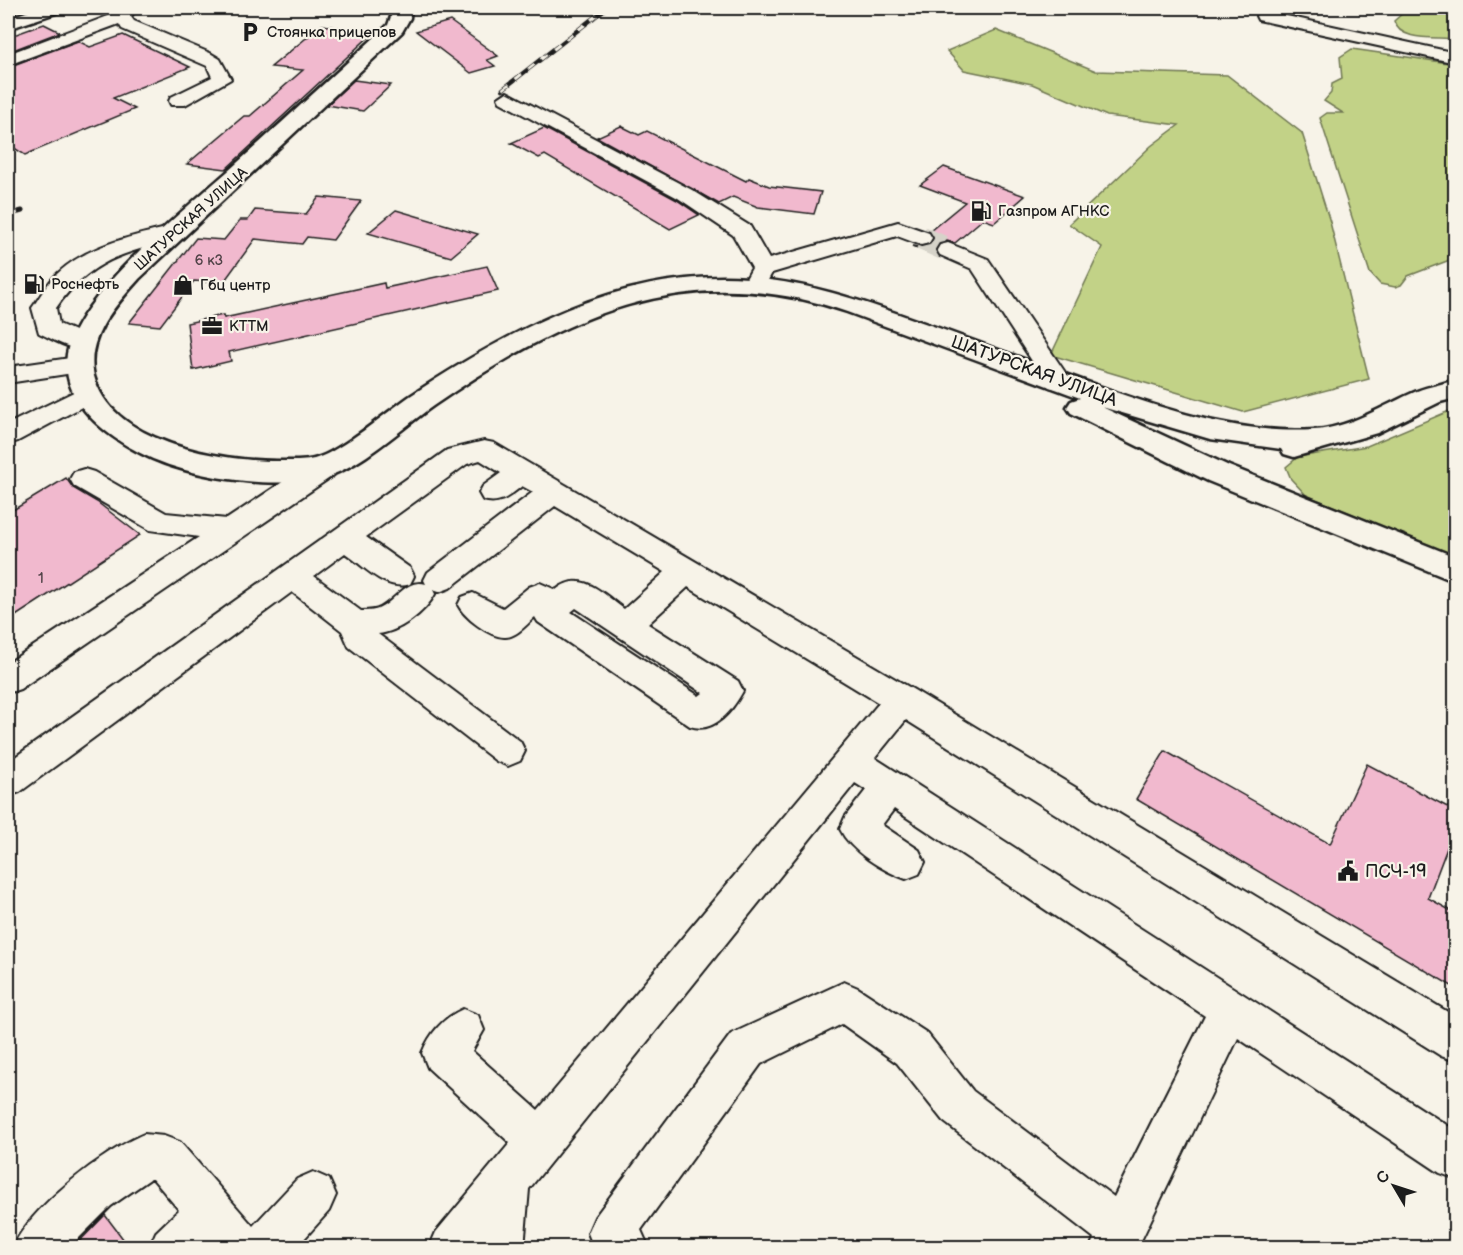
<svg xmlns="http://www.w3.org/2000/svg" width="1463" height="1255" viewBox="0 0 1463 1255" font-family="'Balsamiq Sans',sans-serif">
  <rect width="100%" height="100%" fill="#f7f3e8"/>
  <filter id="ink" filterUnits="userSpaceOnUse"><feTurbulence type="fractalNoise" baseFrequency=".0167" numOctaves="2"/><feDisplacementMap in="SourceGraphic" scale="12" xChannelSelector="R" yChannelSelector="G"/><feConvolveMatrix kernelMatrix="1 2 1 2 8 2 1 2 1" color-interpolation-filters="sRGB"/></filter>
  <g filter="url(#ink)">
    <g fill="#c2d287" stroke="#6f7752" stroke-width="1.5">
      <path d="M1401,8H1455V39C1439,36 1400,43 1394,21L1404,12Z"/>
      <path d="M996,30L1096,71L1227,75L1302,133L1330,222L1369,379L1243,412L1051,355L1102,247L1069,224L1151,146L1179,125L1107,116L1032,84L964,70L947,51Z"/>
      <path d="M1352,49L1455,64V258L1408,276L1401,285L1395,287L1380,284L1370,273L1320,118L1327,113H1343L1324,101L1331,93L1332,84L1342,79L1340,57Z"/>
      <path d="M1449,411L1456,413L1455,556L1306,495L1291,479L1286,467L1298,457L1367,446Z"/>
    </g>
    <g fill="#f1b9ce" stroke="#1c1c1c" stroke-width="1.5">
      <path d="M450,21L498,56L487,60L495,66L471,73L416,31Z"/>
      <path d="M44,24L60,32L8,52V37Z"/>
      <path d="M322,25L374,32L226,169L187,164L244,116H250L303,70L271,67Z"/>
      <path d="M123,35L190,67L113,98L135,109L25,155L8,144V67L78,41L90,47Z"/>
      <path d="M354,80L391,85L363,111L327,105Z"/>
      <path d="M621,126L639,135L647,131L746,181L749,178L769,186L821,192L814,214L758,207L733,197L719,204L597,137Z"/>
      <path d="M544,128L677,200L699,215L670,229L545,155L539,158L511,143Z"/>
      <path d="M944,167L1025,196L994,223L983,219L955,243L947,241L939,243L935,249L939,257L912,246L922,247L931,244L934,237L930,231L965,202L920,185Z"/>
      <path d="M319,197L361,201L333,240L307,237L302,244L255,239L223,283L194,281L160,326L129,323L196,238L224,240L240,220H248L255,210L306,214Z"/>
      <path d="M396,210L478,234L451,257L368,233Z"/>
      <path d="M487,266L498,291L229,352L231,361L193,370L187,323L223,315L224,318L384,283L385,288Z"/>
      <path d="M66,478L73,488L97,502L140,535L8,621V513Z"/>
      <path d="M1165,751L1330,844L1367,764L1455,811V827L1428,898L1455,913V988L1136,799Z"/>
      <path d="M105,1215L130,1248H73Z"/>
    </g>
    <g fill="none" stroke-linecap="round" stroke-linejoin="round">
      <path stroke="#d6d3c9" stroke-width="24" stroke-dasharray="24 12" stroke-linecap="butt" d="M921,238L948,250"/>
      <g stroke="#1c1c1c" stroke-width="4">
        <g id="minor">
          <path d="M121,8H137L131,17L134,21L210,53L220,59L231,79L185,105H171L169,101L171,97L212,77L207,66L122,29L119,24L8,65V54L116,13Z"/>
          <path d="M1264,11L1456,53V63L1258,20L1256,16L1258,12Z"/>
          <path d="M507,92L692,190L750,226L769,259L898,222L929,233L932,238L929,243L921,245L897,236L772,273L762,291H746L742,286L752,268L733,235L678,198L500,102L498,98Z"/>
          <path d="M175,226L183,228L186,233L183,238C128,251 90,259 56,308L59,324L91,338L94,343L91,348C73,353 55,340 39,333L32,308C40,297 47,283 57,274C87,245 136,235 175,226Z"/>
          <path d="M948,243L988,259L1071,381L1067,387L1058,389L1049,387L972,269L940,255L937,250L940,245Z"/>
          <path d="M77,357L86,359L90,365L86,371L8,383V367Z"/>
          <path d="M86,386L95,388L99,394L95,400L18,441L8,444V424Z"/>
          <path d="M484,441L494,443L914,690L1456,1017V1061L1441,1056L906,720L875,758L1456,1131V1179L1440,1173L1238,1038L1138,1247L1090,1248L1094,1238L943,1121L897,1063L842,1024L761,1064L641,1230L649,1248H594L588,1233L595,1217L731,1034L844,982L858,988L927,1033L973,1091L1114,1197L1205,1016L894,809L882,825L919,850L925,862L919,874L906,879C883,871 850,851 840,829L845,817L866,790L855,783L529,1189L524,1248H429L436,1232L510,1143L428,1068L422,1053C430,1033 443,1018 463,1009L478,1015L484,1030L472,1051L538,1110L879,703L688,587L648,624L738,681L743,691C732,711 714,734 690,726L538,622L535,617C527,624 516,638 504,637C489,637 464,617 458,605L462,597L473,593L503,608L529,587L540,583L556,590C581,569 602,593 624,609L665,572L555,506L450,588L439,592L433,590L435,594C425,613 399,632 378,634L520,741L525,751L520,761L508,766L496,761L349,647L342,631L292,592L20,792L8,796V762L447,450ZM480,460L501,473L483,486L479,493L483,500C500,505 509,496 522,486L533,492L428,572L424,580L426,584C407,578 395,601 380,608C375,611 367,611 361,611L314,576L345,553C364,566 386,592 410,584L414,576L410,568L366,537L467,464ZM576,608L703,693L699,696L571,612Z"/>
          <path d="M324,458L334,461L338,468L334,475L20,689L8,693V663L199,537L150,530L74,486L70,479L74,472L84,469L94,472L166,513L227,519L314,461Z"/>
          <path d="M144,1134L164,1136L180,1142L253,1226L297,1179L313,1172L329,1179L336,1195L329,1211L296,1248H210L208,1245L205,1248H149L156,1232L179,1210L153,1179H150L111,1206L69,1248H13C29,1208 105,1150 144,1134Z"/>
        </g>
      </g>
      <g stroke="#1c1c1c" stroke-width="5">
        <g id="major">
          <path d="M38,8H62L59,12L8,29V18Z"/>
          <path d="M394,8H411L410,18L402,32L139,279C115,306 85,338 94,376C111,443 220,461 278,461C290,461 306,462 317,458C341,451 387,412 410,396C512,329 622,269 748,278C806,282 856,299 910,318C982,343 1054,371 1127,396C1186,416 1250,434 1314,430C1350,428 1384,405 1417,391C1429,386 1443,384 1456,380V398L1440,402L1377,433L1294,457L1284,454L1281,449L1210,439L1102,407L1229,466L1456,557V582L1208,481L1071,413L1067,407L1071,401L1080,398L847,312C687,257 564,316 433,406C402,428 361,467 325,477C271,491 181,477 133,449C99,430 61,398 67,354C75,296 192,204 237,163C288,117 338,71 388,25Z"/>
        </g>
      </g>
      <use href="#minor" fill="#f7f3e8" fill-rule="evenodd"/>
      <use href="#major" fill="#f7f3e8" fill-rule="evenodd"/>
      <g stroke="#1c1c1c" stroke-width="4.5">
        <path id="rail-far1" d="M503,89L606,8"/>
      </g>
      <g stroke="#1c1c1c" stroke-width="5">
        <path id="rail" d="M8,215L22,211"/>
      </g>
      <use href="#rail-far1" stroke="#f7f3e8" stroke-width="3" stroke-dasharray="8" stroke-linecap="butt"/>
      <use href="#rail" stroke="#f7f3e8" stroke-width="4" stroke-dasharray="10" stroke-linecap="butt"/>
    </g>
  </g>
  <defs>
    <g id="parking-bare" transform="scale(1.62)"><path d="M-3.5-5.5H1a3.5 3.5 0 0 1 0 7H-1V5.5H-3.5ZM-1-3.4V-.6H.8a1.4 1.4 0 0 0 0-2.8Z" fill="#1c1c1c" stroke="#f7f3e8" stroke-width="2.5" paint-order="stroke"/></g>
    <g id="fuel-bare" transform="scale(1.62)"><path d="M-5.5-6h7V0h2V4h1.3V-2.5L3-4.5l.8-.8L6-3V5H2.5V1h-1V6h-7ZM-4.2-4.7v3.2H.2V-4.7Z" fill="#1c1c1c" stroke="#f7f3e8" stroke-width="2.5" paint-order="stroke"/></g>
    <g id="shop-bare" transform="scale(1.62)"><path d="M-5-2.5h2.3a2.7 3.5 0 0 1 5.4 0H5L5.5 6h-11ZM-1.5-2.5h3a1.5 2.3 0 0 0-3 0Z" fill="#1c1c1c" stroke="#f7f3e8" stroke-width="2.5" paint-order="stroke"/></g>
    <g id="office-bare" transform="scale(1.62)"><path d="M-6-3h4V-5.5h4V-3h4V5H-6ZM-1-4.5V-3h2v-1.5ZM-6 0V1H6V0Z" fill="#1c1c1c" stroke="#f7f3e8" stroke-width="2.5" paint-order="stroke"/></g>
    <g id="civic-bare" transform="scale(1.62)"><path d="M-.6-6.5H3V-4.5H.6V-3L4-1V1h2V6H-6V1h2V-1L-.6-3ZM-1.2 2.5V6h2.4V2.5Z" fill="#1c1c1c" stroke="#f7f3e8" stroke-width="2.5" paint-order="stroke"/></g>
  </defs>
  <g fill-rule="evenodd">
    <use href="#parking-bare" x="250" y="32"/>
    <use href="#fuel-bare" x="981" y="211"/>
    <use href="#fuel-bare" x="34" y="284"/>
    <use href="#shop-bare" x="183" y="285"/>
    <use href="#office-bare" x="212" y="326"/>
    <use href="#civic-bare" x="1348" y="871"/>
  </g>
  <g text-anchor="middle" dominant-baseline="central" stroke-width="4.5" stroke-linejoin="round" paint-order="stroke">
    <g font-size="14" fill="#514348">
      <text x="209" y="260">6 к3</text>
    </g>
    <g font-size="15" fill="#1c1c1c" stroke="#f7f3e8" text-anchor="start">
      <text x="267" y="32">Стоянка прицепов</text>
      <text x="998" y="211">Газпром АГНКС</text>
      <text x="51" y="284">Роснефть</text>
      <text x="200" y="285">Гбц центр</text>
      <text x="229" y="326">КТТМ</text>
    </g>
    <g font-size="15" fill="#1c1c1c" stroke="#f7f3e8">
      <text transform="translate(191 219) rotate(-42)">ШАТУРСКАЯ УЛИЦА</text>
    </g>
    <g font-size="15" fill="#514348">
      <text x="41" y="578">1</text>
    </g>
    <g font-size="18" fill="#1c1c1c" stroke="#f7f3e8">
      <text transform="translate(1034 371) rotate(20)">ШАТУРСКАЯ УЛИЦА</text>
    </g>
    <g font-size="18" fill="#1c1c1c" stroke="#f7f3e8" text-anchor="start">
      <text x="1365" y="871">ПСЧ-19</text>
    </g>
  </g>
  <rect width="1463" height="1255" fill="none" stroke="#f7f3e8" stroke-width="30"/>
  <rect x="15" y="15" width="1433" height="1225" fill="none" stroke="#1c1c1c" stroke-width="2" filter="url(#ink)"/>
  <g transform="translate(1394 1186) rotate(309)" stroke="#f7f3e8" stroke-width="4.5" paint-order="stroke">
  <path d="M0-4.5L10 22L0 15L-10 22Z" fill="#1c1c1c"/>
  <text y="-9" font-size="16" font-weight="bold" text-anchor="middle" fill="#1c1c1c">С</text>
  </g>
</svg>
